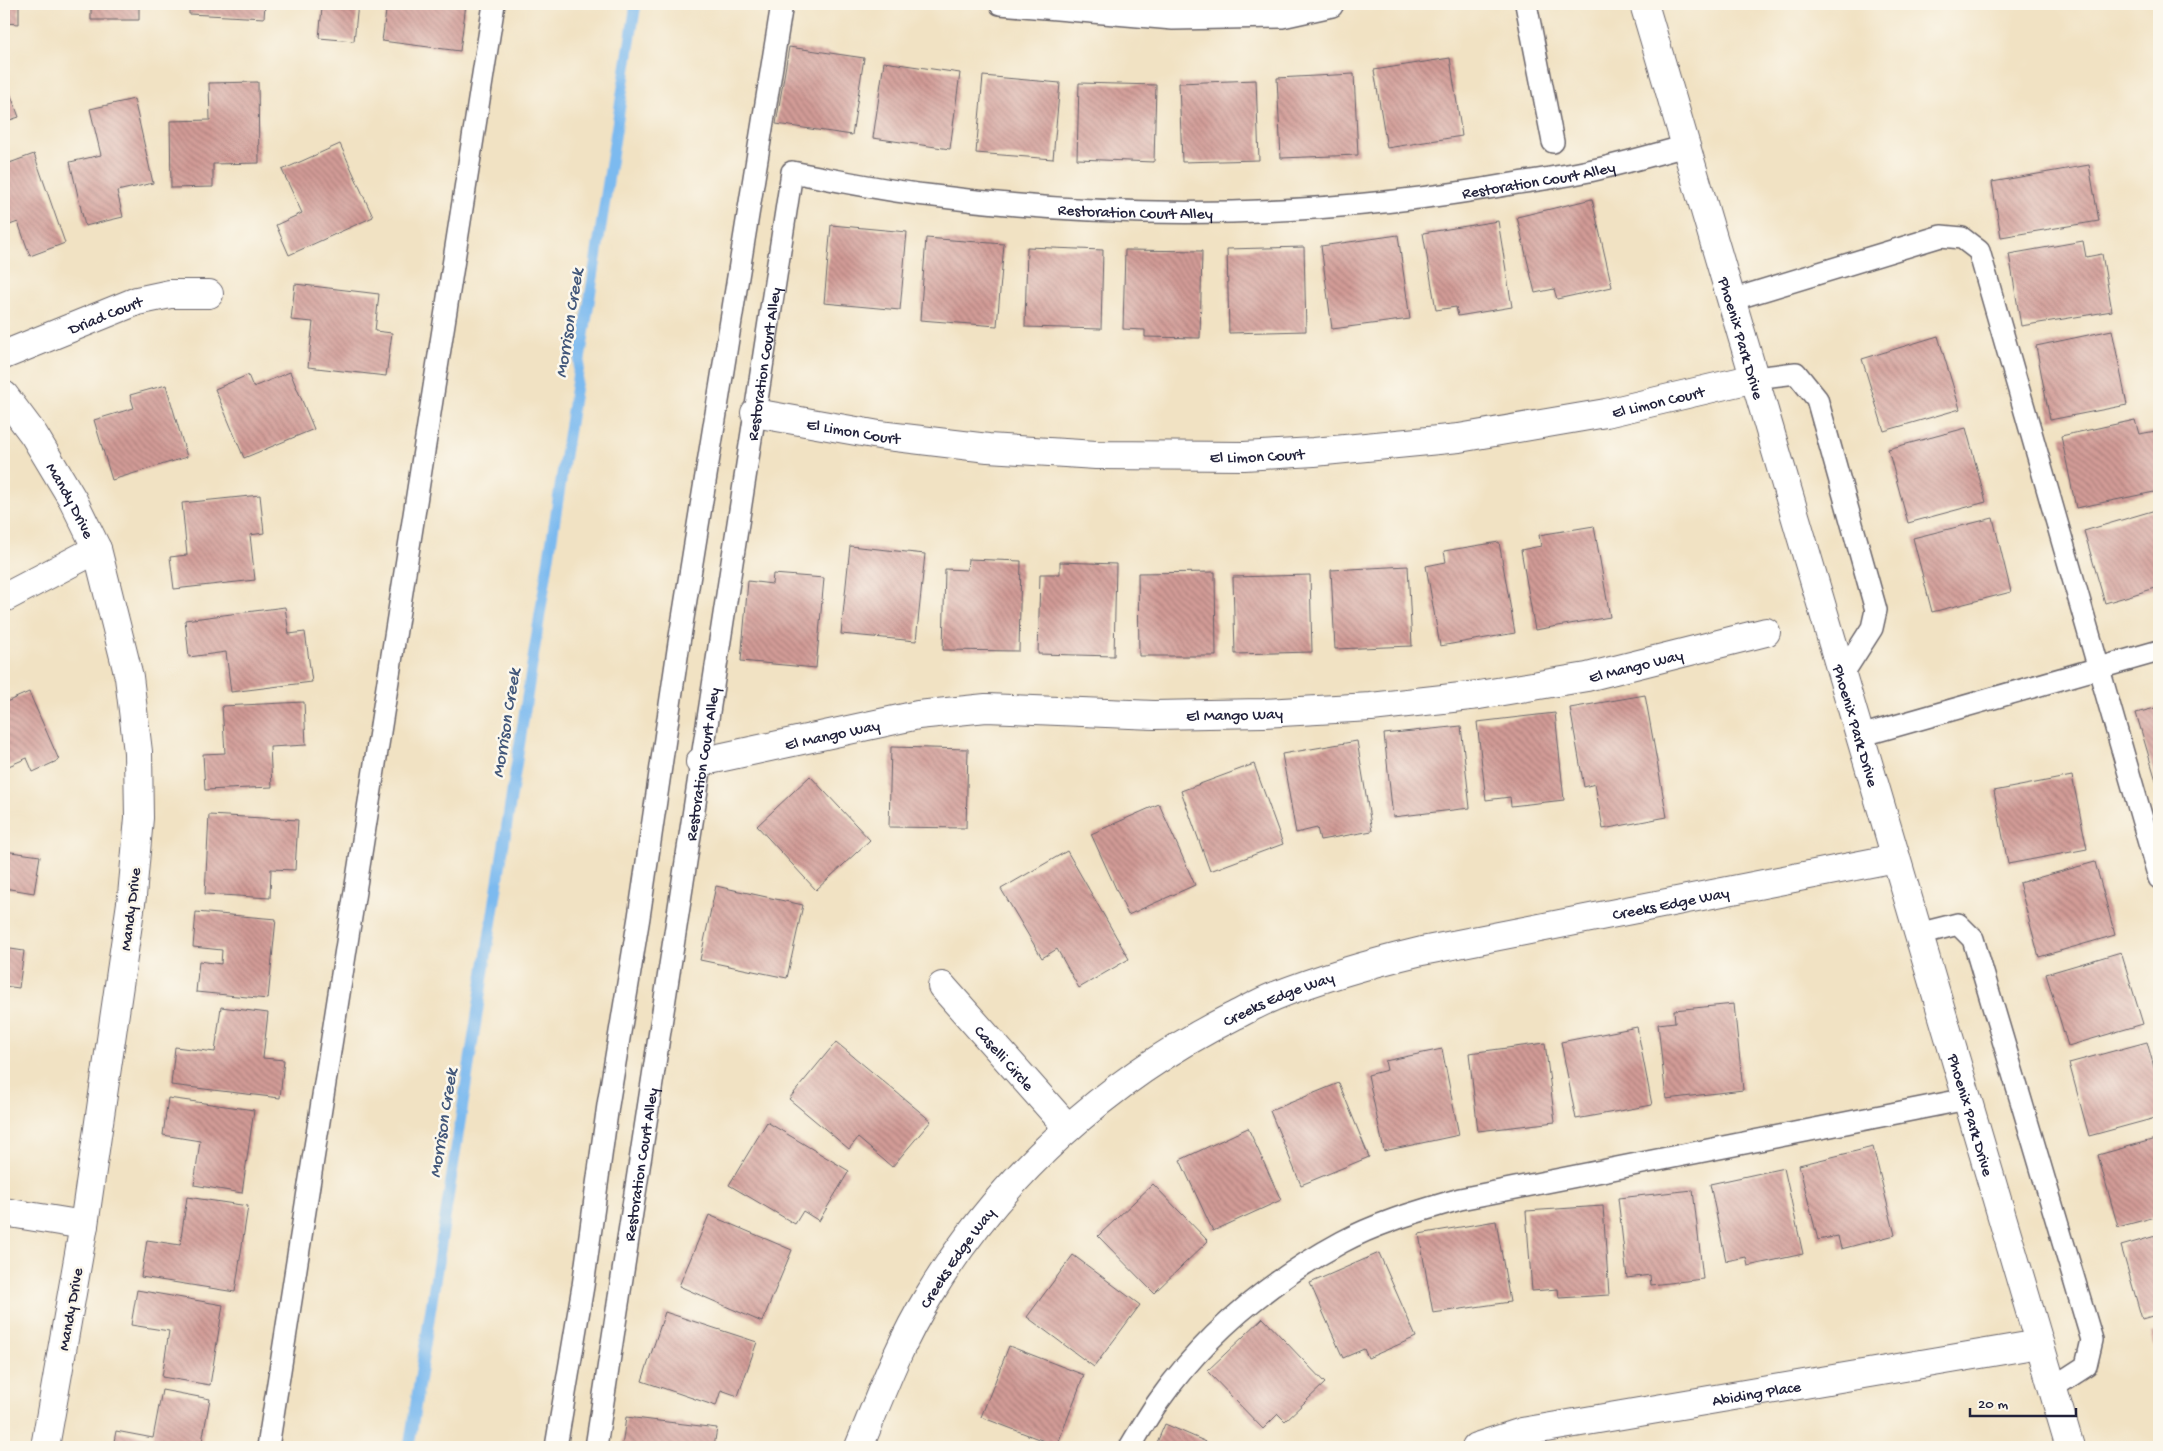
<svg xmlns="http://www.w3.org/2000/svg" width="2163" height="1451" font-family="'Gochi Hand',sans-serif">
  <defs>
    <pattern id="building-back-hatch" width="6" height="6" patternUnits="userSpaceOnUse" patternTransform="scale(1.25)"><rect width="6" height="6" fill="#d29b96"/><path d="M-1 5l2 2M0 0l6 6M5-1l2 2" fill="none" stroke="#aa7e7c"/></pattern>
  </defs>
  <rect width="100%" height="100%" fill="#fbf7ec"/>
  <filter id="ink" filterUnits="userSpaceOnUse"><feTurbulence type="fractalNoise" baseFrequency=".02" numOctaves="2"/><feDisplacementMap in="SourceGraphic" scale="10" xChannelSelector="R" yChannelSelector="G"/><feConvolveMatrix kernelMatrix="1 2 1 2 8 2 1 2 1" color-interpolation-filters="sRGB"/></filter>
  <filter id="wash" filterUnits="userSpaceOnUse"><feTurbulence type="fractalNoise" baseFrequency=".0096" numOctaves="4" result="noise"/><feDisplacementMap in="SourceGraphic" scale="20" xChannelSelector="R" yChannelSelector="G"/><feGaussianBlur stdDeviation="1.12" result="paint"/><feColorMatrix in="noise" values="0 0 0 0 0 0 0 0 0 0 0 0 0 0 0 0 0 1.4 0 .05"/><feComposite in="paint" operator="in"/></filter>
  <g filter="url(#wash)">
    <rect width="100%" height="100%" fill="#f1e2c3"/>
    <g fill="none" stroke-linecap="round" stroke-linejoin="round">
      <!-- stream -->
      <path stroke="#7cbaef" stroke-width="11" d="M409,1447l227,-1443"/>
    </g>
    <g id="blocks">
      <!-- building -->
      <path fill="url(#building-back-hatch)" d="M4,4h15v20l-15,-1z
        M91,4h48v16h-48z
        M189,4h76l-1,14 -75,-4z
        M285,4h73l-4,37 -35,-3 3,-30z
        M387,4h79l-6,47 -78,-10z
        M789,47l75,11 -12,77 -76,-11z
        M1450,58l12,78 -75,12 -13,-78z
        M884,62l76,11 -10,76 -77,-11z
        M1354,74l4,81 -77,3 -4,-80z
        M983,76l77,7 -7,76 -77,-6z
        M4,77l15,40 -15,5z
        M1256,80l3,80 -77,2 -3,-79z
        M258,82l1,81 -46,1v23l-42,1 -1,-67 40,-1 -1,-37z
        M1079,83l77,2 -2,77 -77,-3z
        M134,99l19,84 -36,8 6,26 -38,9 -15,-64 31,-7 -11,-46z
        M340,144l33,73 -84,38 -13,-30 26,-12 -20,-43z
        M34,154l31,89 -35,13 -12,-34 -14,5v-62z
        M2089,165l10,56 -98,16 -9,-55z
        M1592,199l20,88 -55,12 -3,-10 -19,4 -18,-76z
        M1498,221l14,86 -54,9 -2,-9 -20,3 -13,-77z
        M831,225l76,7 -7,78 -76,-7z
        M1398,235l12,84 -78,10 -11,-83z
        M926,238l78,6 -7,82 -77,-6z
        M2083,241l3,16 16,-3 10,57 -91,15 -12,-72z
        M1027,247l76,3 -2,79 -76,-2z
        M1304,247l2,84 -77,2 -2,-84z
        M1125,250l77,1 -2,87 -55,-1v-7l-22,-1z
        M295,284l84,10 -4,37 17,2 -6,43 -78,-9 5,-45 -22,-2z
        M2112,330l15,75 -77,15 -14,-74z
        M1938,336l22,73 -76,22 -22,-72z
        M290,372l24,57 -70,29 -29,-69 33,-14 5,12z
        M166,385l21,72 -75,23 -18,-60 40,-12 -4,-13z
        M2135,420l4,14 17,-3 3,14v46l-83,17 -15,-72z
        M1966,428l20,74 -78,21 -20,-74z
        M260,495l4,38 -14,2 5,45 -81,9 -4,-32 17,-2 -5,-52z
        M2159,509v78l-54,16 -21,-72z
        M1993,518l18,74 -79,20 -19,-74z
        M1594,526l16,91 -75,13 -14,-80 20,-4 -2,-11z
        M1499,542l16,91 -75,13 -14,-80 20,-4 -2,-11z
        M850,546l75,8 -9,87 -75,-7z
        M968,559l53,2 -2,90 -76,-1 2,-81 22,1z
        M1060,562l56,2 -2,92 -76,-2 2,-80h20z
        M1408,566l4,80 -77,3 -4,-79z
        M1215,572l1,84h-77l-1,-83z
        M773,574l51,4 -8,90 -75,-7 7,-80 24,3z
        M1310,575l2,77 -77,2 -2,-77z
        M285,607l4,27 16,-2 7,50 -81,10 -5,-40 -37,5 -4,-37z
        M29,692l30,68 -26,12 -6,-14 -23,10v-65z
        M1645,695l22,122 -64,12 -8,-45 -11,3 -14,-79z
        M304,702l2,43 -36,2 2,40 -67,3 -2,-36 22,-1 -3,-47z
        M2159,707v77h-2l-21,-71z
        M1555,713l9,87 -53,6 -1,-9 -24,3 -9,-78z
        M1461,726l9,82 -77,9 -9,-83z
        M1357,741l15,90 -52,9 -3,-12 -21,5 -14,-79z
        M891,747l77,2 -2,79 -77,-1z
        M1254,764l29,80 -73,27 -29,-80z
        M810,776l60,64 -54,50 -59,-64z
        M2072,776l15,73 -79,15 -14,-73z
        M1159,804l36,81 -67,30 -37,-81z
        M209,815l89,5 -3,50 -24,-1 -1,29 -65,-4z
        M4,851l36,5 -6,37 -30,-5z
        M1067,851l62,108 -50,29 -22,-39 -15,9 -41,-69z
        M2095,862l20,73 -76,22 -20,-74z
        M716,886l87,19 -16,73 -87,-18z
        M196,912l80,7 -8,80 -72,-7 3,-31 22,3 1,-14 -29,-3z
        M4,948l20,3 -5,37 -15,-2z
        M2121,952l22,72 -75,22 -22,-72z
        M1734,1004l9,86 -77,9 -8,-75 17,-2 -1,-12z
        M221,1007l47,6 -5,45 21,2 -4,38 -109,-13 4,-38 40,5z
        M1637,1027l15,78 -76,14 -15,-77z
        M836,1042l95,79 -39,46 -34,-29 -9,11 -60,-50z
        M2147,1042l12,43v32l-70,19 -20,-73z
        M1545,1043l10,79 -77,9 -9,-78z
        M1442,1049l17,86 -75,16 -16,-76 19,-5 -2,-9z
        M1339,1083l30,74 -68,28 -31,-74z
        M168,1098l86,12 -12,83 -48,-8 6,-44 -37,-6z
        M767,1122l82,49 -30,50 -16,-10 -8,13 -66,-39z
        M1248,1128l33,72 -68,31 -33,-71z
        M2159,1138v78l-41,11 -20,-72z
        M1873,1147l22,88 -54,14 -3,-13 -20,4 -19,-75z
        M1784,1168l19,86 -55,12 -2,-9 -20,4 -16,-77z
        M1153,1184l55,57 -54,52 -56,-57z
        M1693,1190l10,89 -52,6 -1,-10 -23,3 -9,-80z
        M187,1197l61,9 -13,86 -94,-15 6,-37 33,5z
        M1603,1206l6,89 -50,3 -1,-9 -26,2 -6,-80z
        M709,1215l83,35 -30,72 -83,-36z
        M1496,1221l14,81 -77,11 -14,-79z
        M2159,1235v79l-17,5 -21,-73z
        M1379,1253l37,84 -48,21 -4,-9 -21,9 -33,-75z
        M1073,1255l67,50 -46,62 -67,-50z
        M137,1290l86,15 -13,80 -48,-8 7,-46 -38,-6z
        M665,1312l92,30 -19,54 -17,-6 -5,16 -74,-25z
        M1263,1318l62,65 -40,38 -7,-7 -15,15 -56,-58z
        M2159,1332v32l-8,-30z
        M1009,1346l75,29 -27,71 -76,-29z
        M162,1390l48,9 -9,48h-88l3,-16 37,7z
        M626,1417l91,11 -3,19h-92z
        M1165,1424l53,23h-63z"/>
    </g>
  </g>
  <g filter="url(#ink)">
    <use href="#blocks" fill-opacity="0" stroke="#6a656b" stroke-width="1"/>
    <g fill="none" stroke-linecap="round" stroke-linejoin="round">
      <!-- lane casing -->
      <g stroke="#6a656b" stroke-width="24">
        <g id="lane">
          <path d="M1000,4l173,15 109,-2 50,-11 1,-2"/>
          <path d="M1526,4l27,138"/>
          <path d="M1731,300l210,-64 21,2 17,13 180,627"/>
          <path d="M1755,378l41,-5 21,26 59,211 -4,18 -30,47"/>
          <path d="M1860,736l299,-85"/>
          <path d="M1918,934l40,-10 15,15 119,401 -6,26 -34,22"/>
          <path d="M268,1447l226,-1443"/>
          <path d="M556,1447l27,-161 25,-181 31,-188 40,-274 103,-639"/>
          <path id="s1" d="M596,1447l196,-1275c44,8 89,18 134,23 196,26 397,23 592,-12 26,-4 54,-8 80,-14 30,-7 59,-15 88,-23"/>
          <path d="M1130,1447c9,-15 18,-31 28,-45 47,-67 112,-121 184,-160 37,-20 78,-31 118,-43l507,-100"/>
        </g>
      </g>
      <!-- street casing -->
      <g stroke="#6a656b" stroke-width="30">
        <g id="street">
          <path id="s2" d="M1644,4l426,1443"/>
          <path id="s3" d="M4,355l133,-54 33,-7h39"/>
          <path id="s4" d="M4,395l30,40 39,65 24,49 32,128 9,75 1,66 -7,78 -48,329 -39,222"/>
          <path id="s5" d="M755,413l124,22 109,13 108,7 148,1 70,-4 145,-14 147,-25 149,-35"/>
          <path d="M4,598l93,-49"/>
          <path id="s6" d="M700,762l218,-47 68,-7 168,7 109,-2 108,-6 108,-12 108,-18 179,-45"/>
          <path id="s7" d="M942,986l126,142"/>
          <path d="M4,1212l80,13"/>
          <path id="s8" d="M859,1447c21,-51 40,-103 69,-150 72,-120 180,-218 304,-280 14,-7 28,-15 43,-21 48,-19 97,-33 147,-45l474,-93"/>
          <path id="s9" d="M1476,1447l46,-15 517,-88"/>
        </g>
      </g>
      <!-- lane -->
      <use href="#lane" stroke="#fff" stroke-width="21"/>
      <!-- street -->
      <use href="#street" stroke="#fff" stroke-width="28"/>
    </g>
  </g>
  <g text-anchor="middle" stroke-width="5" stroke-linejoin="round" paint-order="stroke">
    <!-- street labels -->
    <g font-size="16" fill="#22223b" stroke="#fbf7ec">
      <text dy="6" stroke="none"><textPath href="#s1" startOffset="2041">Restoration Court Alley</textPath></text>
      <text dy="6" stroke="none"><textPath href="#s1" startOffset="1636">Restoration Court Alley</textPath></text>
      <text dy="6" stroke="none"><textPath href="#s3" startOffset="109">Driad Court</textPath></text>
      <text dy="6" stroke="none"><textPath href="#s2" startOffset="348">Phoenix Park Drive</textPath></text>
      <text dy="6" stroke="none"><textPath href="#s1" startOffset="1096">Restoration Court Alley</textPath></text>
      <text dy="6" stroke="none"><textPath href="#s5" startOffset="910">El Limon Court</textPath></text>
      <text dy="6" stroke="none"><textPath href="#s5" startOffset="100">El Limon Court</textPath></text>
      <text dy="6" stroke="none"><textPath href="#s5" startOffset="505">El Limon Court</textPath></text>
      <text dy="6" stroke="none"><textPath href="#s4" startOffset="125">Mandy Drive</textPath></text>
      <text dy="6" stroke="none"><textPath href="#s6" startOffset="945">El Mango Way</textPath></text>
      <text dy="6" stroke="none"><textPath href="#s6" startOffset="540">El Mango Way</textPath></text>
      <text dy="6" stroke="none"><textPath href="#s2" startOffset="752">Phoenix Park Drive</textPath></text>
      <text dy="6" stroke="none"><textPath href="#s6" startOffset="135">El Mango Way</textPath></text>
      <text dy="6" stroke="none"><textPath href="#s1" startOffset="691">Restoration Court Alley</textPath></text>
      <text dy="6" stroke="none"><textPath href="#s8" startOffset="1039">Creeks Edge Way</textPath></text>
      <text transform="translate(129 909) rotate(-83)" y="6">Mandy Drive</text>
      <text dy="6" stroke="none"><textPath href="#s8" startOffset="634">Creeks Edge Way</textPath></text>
      <text dy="6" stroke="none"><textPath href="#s7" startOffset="95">Caselli Circle</textPath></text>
      <text dy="6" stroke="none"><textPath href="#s2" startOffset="1158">Phoenix Park Drive</textPath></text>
      <text dy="6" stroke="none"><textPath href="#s1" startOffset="286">Restoration Court Alley</textPath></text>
      <text dy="6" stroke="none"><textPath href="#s8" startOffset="214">Creeks Edge Way</textPath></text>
      <text transform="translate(69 1309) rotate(-80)" y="6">Mandy Drive</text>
      <text dy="6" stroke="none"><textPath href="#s9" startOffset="286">Abiding Place</textPath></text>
    </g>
    <!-- water labels -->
    <g font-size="18" font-style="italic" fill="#42577a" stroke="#fbf7ec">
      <text transform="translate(568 323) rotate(-81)" y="6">Morrison Creek</text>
      <text transform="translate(505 723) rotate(-81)" y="6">Morrison Creek</text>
      <text transform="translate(442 1123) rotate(-81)" y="6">Morrison Creek</text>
    </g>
  </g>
  <!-- margin -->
  <rect width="2163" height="1451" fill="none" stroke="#fbf7ec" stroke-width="20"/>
  <!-- scale -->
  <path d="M1970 1408v8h106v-8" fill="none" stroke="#22223b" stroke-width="2.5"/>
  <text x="1978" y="1408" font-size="15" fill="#22223b" stroke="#fbf7ec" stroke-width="4" paint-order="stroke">20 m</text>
</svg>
